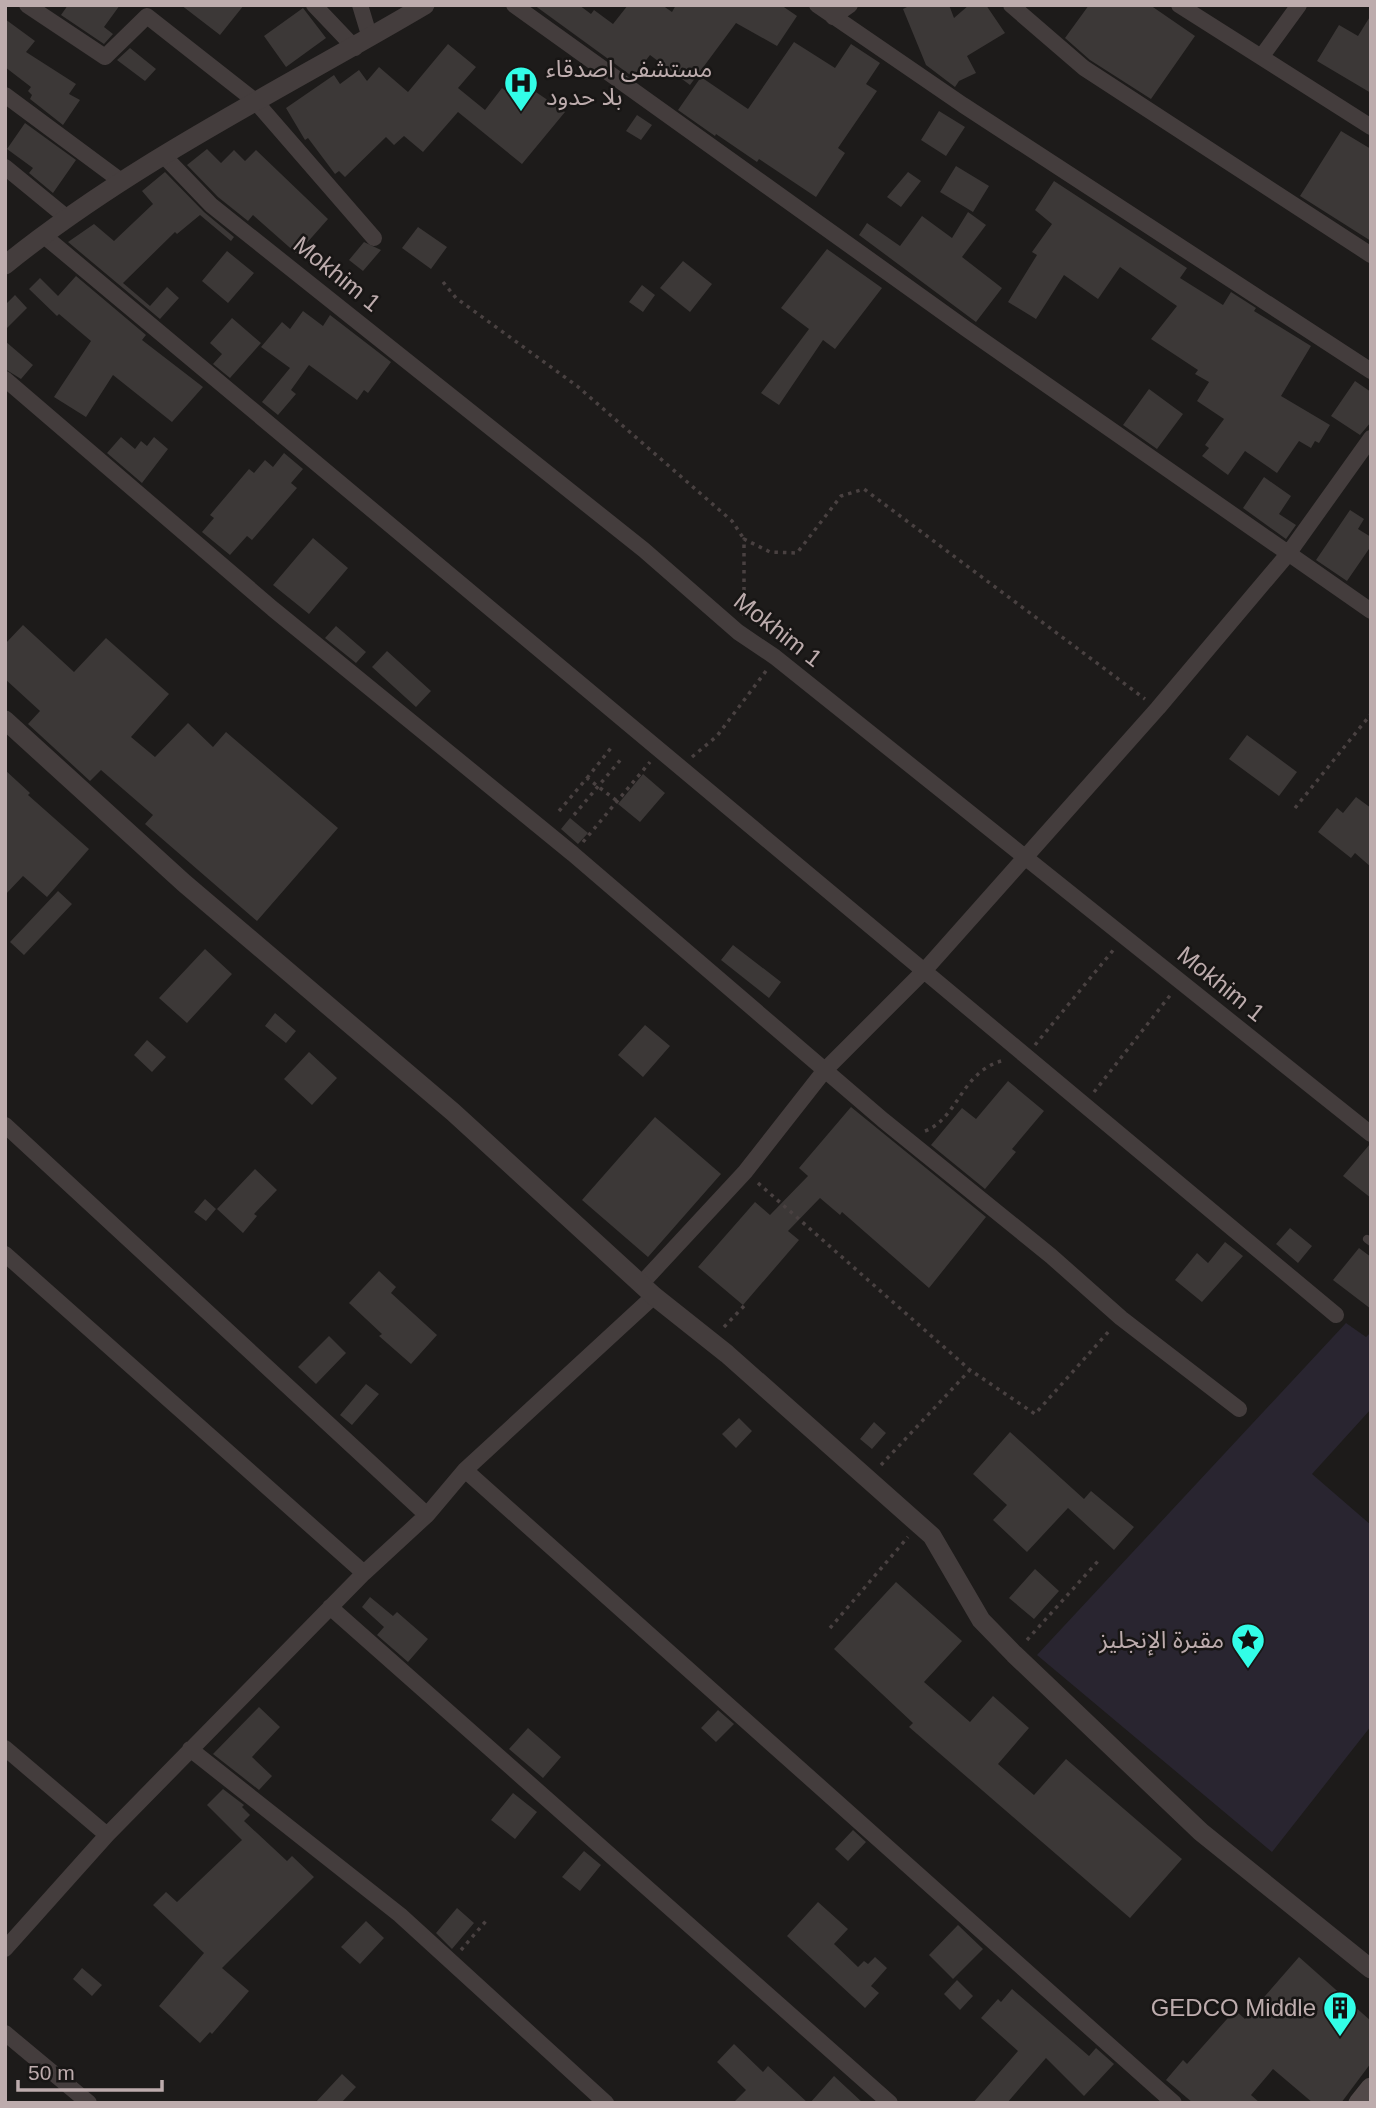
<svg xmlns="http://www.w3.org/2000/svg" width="1376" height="2108" font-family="Helvetica,'Noto Sans Arabic',sans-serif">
  <rect width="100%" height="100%" fill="#1d1b1a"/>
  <!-- green -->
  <path fill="#292530" d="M1346,1323l20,14 5,-5v77l-59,65 59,51v201l-99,126 -235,-197z"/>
  <!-- building -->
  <path fill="#3c3837" d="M68,5h52l-16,22 9,7 -9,10 -43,-29z
    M181,5h63l-24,30z
    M534,5h45l12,9 3,-4 19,14 15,-19h34l10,7 4,-7h105l16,11 -20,30 -41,-23 -46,62 -40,-30 -17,22z
    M911,5h38l5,13 15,-13h17l19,28 -38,23 9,17 -17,8 -4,6 -29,-22 -23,-56z
    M1089,5h61l45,31 -44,63 -61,-39 -25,-22z
    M303,8l23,30 -40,29 -22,-31z
    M1371,15v78l-54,-32 22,-36 19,11z
    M5,19l30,22 -9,11 50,32 -7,10 11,6 -17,25 -33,-26 2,-4 -4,-4 3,-4 -26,-20z
    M794,42l41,26 16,-24 29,19 -14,21 11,7 -39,57 7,5 -29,44 -57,-38 -2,3 -41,-28 -1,2 -37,-26 23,-33 47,32z
    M448,44l28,23 -18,21 27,22 17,-22 5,4 10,-13 48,33 -43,52 -64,-52 -35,40 -19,-16 -10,9 -8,-8 -41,40 -6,-6 -4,3 -27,-36 -3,2 -19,-32 48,-33 6,9 19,-14 8,11 12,-14 29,25z
    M130,48l26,21 -11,12 -28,-21z
    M939,111l26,16 -19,29 -25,-16z
    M637,115l15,10 -11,15 -15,-9z
    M25,123l51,37 -23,33 -24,-20 4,-5 -26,-19z
    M1341,131l30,18v92l-71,-45z
    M207,149l14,14 13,-13 11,11 11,-11 72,69 -31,35 -44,-39 -5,6 -30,-24 -31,-32z
    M956,166l33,20 -16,26 -33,-20z
    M165,172l39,40 30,25 -3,4 -31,-26 -23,19 -2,-2 -52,51 27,23 17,-19 12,11 -19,21 -92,-77 26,-18 20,17 39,-37 -11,-13z
    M908,172l13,9 -20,26 -14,-10z
    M1054,181l133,87 -7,10 43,27 8,-13 25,16 -2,3 57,35 -30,50 49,29 -11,18 -4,-2 -4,7 -12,-7 -22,32 -32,-22 -17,24 -26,-19 7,-8 -4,-3 19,-26 -27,-18 12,-19 -14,-8 3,-4 -47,-31 26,-33 -57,-39 -22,32 -34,-24 -28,44 -28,-17 29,-47 -5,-3 20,-28 -17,-14z
    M968,212l18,13 -24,32 40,31 -26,34 -117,-87 8,-12 33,23 22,-30 30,22z
    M418,227l29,20 -16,22 -29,-21z
    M364,242l17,8 -18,21 -14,-11z
    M827,249l55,39 -47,61 -12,-9 -44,65 -18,-12 48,-64 -28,-21z
    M227,251l27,22 -26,30 -26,-22z
    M683,261l29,23 -22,28 -30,-24z
    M76,276l70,59 -4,5 61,47 -31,35 -59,-47 -27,42 -32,-20 37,-56 -32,-27 -2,2 -28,-27 11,-11 18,18z
    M642,285l13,10 -12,17 -14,-10z
    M15,295l12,13 -22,22v-25z
    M303,311l20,15 7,-11 61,47 -23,31 -4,-3 -7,10 -48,-35 -18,25 5,4 -18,21 -16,-13 28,-34 -29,-21 21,-25 8,7z
    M232,318l29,25 -31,35 -17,-14 9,-10 -12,-11z
    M5,341l28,24 -12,14 -16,-10z
    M1355,381l16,11v30l-11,13 -29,-19z
    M1149,389l34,25 -26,35 -34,-24z
    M121,437l14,12 6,-8 6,5 7,-9 14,12 -26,34 -35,-30z
    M284,453l19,16 -12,14 6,5 -45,52 -5,-4 -17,19 -28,-23 12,-14 -4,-3 39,-46 5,4 11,-13 8,7z
    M1264,477l27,19 -12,18 17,11 -10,14 -43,-31z
    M1350,510l14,9 -6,10 13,8v9l-24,35 -31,-21z
    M313,538l35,30 -39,46 -36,-29z
    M23,625l51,47 32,-34 63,56 -38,43 24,20 33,-34 25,24 13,-15 112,96 -81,93 -112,-97 8,-9 -52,-45 -11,11 -62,-57 12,-13 -35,-32v-35z
    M336,626l30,26 -10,11 -31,-25z
    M387,651l44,40 -15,16 -44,-40z
    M1247,735l50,37 -18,24 -50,-37z
    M5,770l25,23 -2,2 61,54 -42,48 -24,-21 -18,19z
    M643,774l22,19 -25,29 -22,-18z
    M1356,797l15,11v59l-16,-14 -4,5 -33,-26 19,-24 6,5z
    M570,818l18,15 -10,11 -17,-15z
    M58,891l14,13 -48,51 -14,-13z
    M733,945l48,37 -12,16 -48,-38z
    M205,949l27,25 -45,49 -28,-25z
    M275,1013l21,18 -10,12 -21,-17z
    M645,1025l25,21 -27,31 -25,-22z
    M147,1040l19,17 -14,15 -18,-17z
    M309,1052l28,26 -25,27 -28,-26z
    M1008,1081l36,30 -32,38 4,3 -31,37 -54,-44 31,-37 14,11z
    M851,1107l135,110 -57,71 -87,-76 -2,3 -20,-17 -32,33 11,9 -56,65 -45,-38 57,-65 15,13 38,-39 -9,-8z
    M655,1117l66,57 -73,83 -66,-57z
    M1370,1144h1v54l-28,-22z
    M255,1169l22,21 -23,24 3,2 -14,17 -26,-24z
    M205,1199l11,10 -10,12 -12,-9z
    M1290,1228l22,18 -14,17 -22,-19z
    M1225,1242l18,14 -41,46 -27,-22 22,-27 11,10z
    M1359,1248l12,9v52l-38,-29z
    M379,1271l17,16 -5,6 46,42 -26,29 -32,-28 3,-2 -33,-31z
    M329,1336l17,17 -30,31 -18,-17z
    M366,1384l13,10 -27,31 -12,-10z
    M739,1418l13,13 -16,17 -14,-14z
    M874,1422l12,11 -14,16 -12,-10z
    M1010,1432l74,67 7,-8 43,36 -20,23 -46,-42 -41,44 -34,-32 14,-15 -34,-31z
    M1035,1569l24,22 -25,28 -25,-21z
    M896,1582l66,59 -38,41 46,40 23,-26 36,32 -31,36 36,31 32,-36 116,100 -52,59 -221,-191 4,-4 -79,-74z
    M370,1597l23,19 4,-4 31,27 -20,23 -31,-27 7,-8 -22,-20z
    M259,1707l21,20 -28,30 20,19 -13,14 -46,-36z
    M718,1710l16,14 -18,18 -15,-14z
    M528,1728l33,29 -18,21 -34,-29z
    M223,1789l21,16 -2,2 8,8 -6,6 43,40 5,-5 22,21 -92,91 27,23 -37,43 -2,-2 -10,11 -41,-37 45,-53 -51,-48 13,-13 11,10 65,-62 -35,-35z
    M513,1793l24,19 -22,27 -24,-19z
    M853,1830l13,12 -18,19 -13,-12z
    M584,1851l17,14 -21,26 -18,-14z
    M818,1902l30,27 -14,15 24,23 6,-6 4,3 7,-7 12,11 -16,18 8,7 -14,15 -78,-72z
    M457,1908l17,15 -22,26 -16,-16z
    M366,1921l18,17 -24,26 -19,-17z
    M958,1925l25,24 -30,30 -24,-24z
    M1299,1957l72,64v42l-30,40h-28l-40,-34 -22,26 9,8h-67l-27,-23 17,-20 4,4 48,-54 10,9z
    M82,1968l20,17 -10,11 -19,-17z
    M957,1980l16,16 -13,14 -16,-16z
    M1012,1989l77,67 7,-8 18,16 -30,32 -38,-38 -39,45h-34l45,-52 -37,-33 17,-19 3,3z
    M734,2044l29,28 5,-6 40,37h-75l13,-13 -29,-28z
    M342,2074l14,13 -15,16h-26z
    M834,2076l29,27h-53z"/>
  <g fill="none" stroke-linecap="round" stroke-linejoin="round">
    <!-- path -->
    <path stroke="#494141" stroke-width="3.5" stroke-dasharray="3.5 5" stroke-linecap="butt" d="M443,282l13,16 121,88 155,135 12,18
      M744,616v-77l26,13 27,1 44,-57 23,-7 281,210
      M692,757l25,-21 49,-65
      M587,778l24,-30
      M1295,808l76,-94
      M559,811l28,-33 30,23
      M574,815l48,-57
      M583,842l67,-80
      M1035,1045l80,-97
      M1094,1092l78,-99
      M925,1131c34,-13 36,-61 80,-71
      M758,1183l212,187 65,44 75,-84
      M724,1327l20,-21
      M881,1465l88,-94
      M830,1628l78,-91
      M1027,1640l72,-80
      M461,1950l25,-29"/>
    <!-- service -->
    <path stroke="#443d3d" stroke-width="8" d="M1367,1239l4,3"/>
    <!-- minor -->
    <path stroke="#443d3d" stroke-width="16" d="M27,5l78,52 42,-41 108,85 119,137
      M314,5l41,43
      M360,5l10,33
      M514,5l451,323 406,283
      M817,5l146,100 408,266
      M1011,5l73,63 287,187
      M1179,5l192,122
      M833,17l17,-12
      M1262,56l37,-51
      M5,95l116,86
      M163,155l48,50 433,345 94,82 37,25 596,477
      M5,167l61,50
      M43,235l1293,1080
      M5,379l268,230 300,245 310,266 168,136 70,62 118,91
      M5,1125l422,390
      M5,1254l359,319
      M641,1284l104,-112 80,-102 99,-99 234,-263 130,-154 83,-116
      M465,1470l709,633
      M330,1607l560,496
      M5,1748l102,87
      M190,1749l210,166 206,188
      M5,1949l102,-114 257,-262 63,-58 38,-45 189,-174
      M5,2033l84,70"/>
    <!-- tertiary -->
    <path stroke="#443d3d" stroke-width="19" d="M5,265c129,-104 278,-176 420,-260
      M5,720l179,163 269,229 201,184 73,58 205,182 49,84 33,34 187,178 170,137"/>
    <!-- secondary -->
    <path stroke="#524949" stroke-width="21" d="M1359,2103l12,-15"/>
  </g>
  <!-- icons -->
  <defs>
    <g id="hospital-pin" transform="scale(1.75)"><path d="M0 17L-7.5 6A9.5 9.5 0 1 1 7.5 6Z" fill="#32fde7" stroke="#181615"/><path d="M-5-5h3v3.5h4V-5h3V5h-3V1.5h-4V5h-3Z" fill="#111"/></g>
    <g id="sight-pin" transform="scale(1.75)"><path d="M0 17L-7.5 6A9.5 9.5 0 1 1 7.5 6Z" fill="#32fde7" stroke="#181615"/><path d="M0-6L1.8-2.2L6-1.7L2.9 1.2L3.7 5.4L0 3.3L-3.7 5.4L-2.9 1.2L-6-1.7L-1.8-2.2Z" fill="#111"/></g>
    <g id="building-pin" transform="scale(1.75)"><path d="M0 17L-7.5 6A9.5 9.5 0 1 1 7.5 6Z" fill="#32fde7" stroke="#181615"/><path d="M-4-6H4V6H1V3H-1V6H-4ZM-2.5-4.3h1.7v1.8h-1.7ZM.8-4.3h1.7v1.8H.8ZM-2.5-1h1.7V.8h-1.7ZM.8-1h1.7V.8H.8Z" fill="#111"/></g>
  </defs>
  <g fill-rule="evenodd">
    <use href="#hospital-pin" x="521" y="83"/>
    <use href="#sight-pin" x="1248" y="1640"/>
    <use href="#building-pin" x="1340" y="2008"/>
  </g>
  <g text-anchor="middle" stroke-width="5" stroke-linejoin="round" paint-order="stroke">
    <!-- poi labels -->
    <g font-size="24" fill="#bdacad" stroke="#181615" text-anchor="end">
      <text x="546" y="77" text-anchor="start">مستشفى اصدقاء<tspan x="546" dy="28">بلا حدود</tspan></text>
      <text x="1224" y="1648">مقبرة الإنجليز</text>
      <text x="1316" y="2016">GEDCO Middle</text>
    </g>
    <!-- street labels -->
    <g font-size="24" fill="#bdacad" stroke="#181615">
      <text transform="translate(337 274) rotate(39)" y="8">Mokhim 1</text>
      <text transform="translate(778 630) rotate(38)" y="8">Mokhim 1</text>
      <text transform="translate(1221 984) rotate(39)" y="8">Mokhim 1</text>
    </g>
  </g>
  <!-- border -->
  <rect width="1376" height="2108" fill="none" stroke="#bdacad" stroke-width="14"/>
  <!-- scale -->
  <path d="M18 2080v10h144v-10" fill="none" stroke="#bdacad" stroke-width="3.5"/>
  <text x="28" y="2080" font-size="21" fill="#bdacad" stroke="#181615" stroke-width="5" paint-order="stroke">50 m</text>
</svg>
